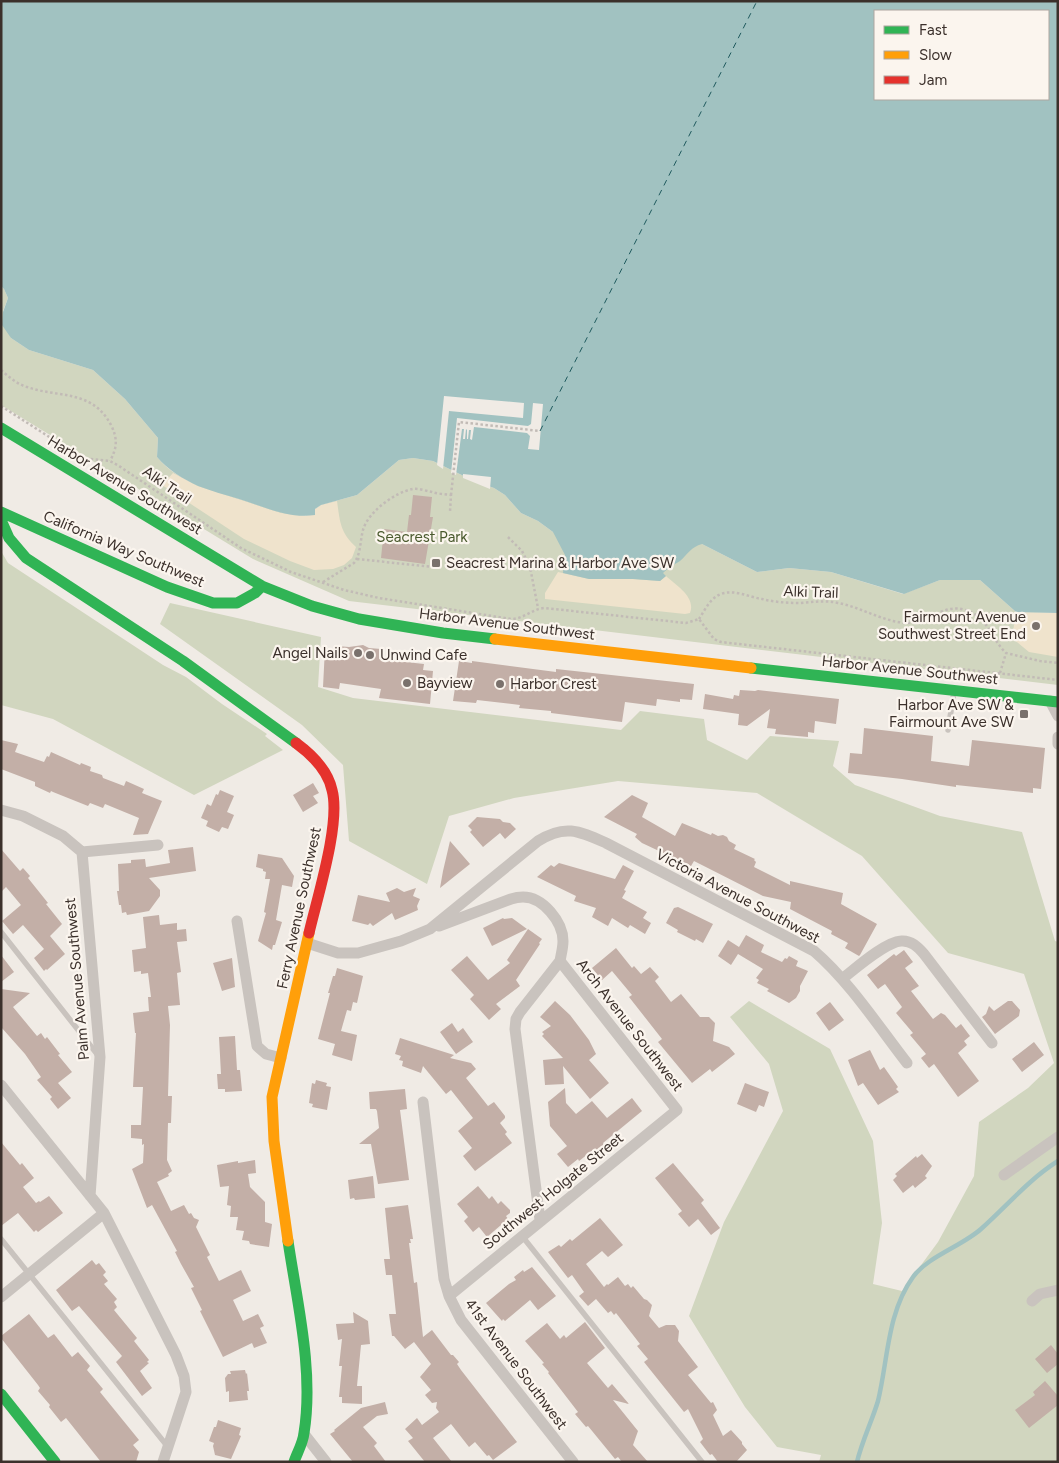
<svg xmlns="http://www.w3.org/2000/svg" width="1059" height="1463" font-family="Figtree,sans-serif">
  <rect width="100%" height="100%" fill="#f0ebe5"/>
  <!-- green -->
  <path fill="#d1d6bf" d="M1,286l3,3 4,9 -5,13 8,27 18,12 64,20 32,29 33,39 -1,19c22,27 58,34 89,44 20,7 39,14 60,15l15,-11 36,-10 42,-35 14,-2 20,3 41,20 20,7 11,7 16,18 17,8 15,11 149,12 55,28 32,-4 42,4 72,22 37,-14h40l36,32 42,1v72l-709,-84 -96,-42 -252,-154z
    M1,551l7,12 155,102 23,12 36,27 45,30 -2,2 18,14 -89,45 -141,-76 -52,-14z
    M170,603l151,34 -3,50 35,11 268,32 19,-19 64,8 3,21 40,20 23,-24 69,5 -6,25 22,19 85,31 82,16 33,109 3,1v520h-239l2,-7 -44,-8 -32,-40 -56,-91 35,-94 59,-111 -14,-47 -39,-47 19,-16 81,48 43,92 9,82 -9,61 29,7 36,-49 36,-66 5,-54 49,-34 26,-25 -30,-89 -76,-21 -86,-97 -105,-63 -139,-12 -104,17 -65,18 -22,68 -78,-43 -6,-76 -41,-40 -142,-101z"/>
  <!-- sand -->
  <path fill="#efe3cc" d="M173,473l25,13 83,27 25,3 15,-11 16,-4c3,21 3,31 19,46l-4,11 -8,7 -11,4 -19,1 -24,-9 -46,-22 -82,-54z
    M558,572l31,7h44l27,2 6,-5c11,10 30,21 24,37l-5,1 -140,-15v-6z
    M1016,612l42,1v44l-29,-5 -17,-14z"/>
  <!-- water -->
  <path fill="#a1c2c1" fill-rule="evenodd" d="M1,1h1057v612l-42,-1 -36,-32h-40l-36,14 -73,-22 -42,-4 -32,4 -55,-28c-11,3 -14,10 -22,17 -6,4 -12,7 -17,12l3,3 -6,5 -27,-2h-44l-26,-6 2,-18 -12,-23 -15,-11 -17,-8 -16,-18 -11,-7 -20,-7 -41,-20 -20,-3 -14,2 -42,35 -36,10 -6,4v6c-26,4 -51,-8 -76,-16 -13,-4 -28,-8 -41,-13 -15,-7 -30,-16 -41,-29l1,-19 -33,-39 -32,-29 -64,-20 -18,-12 -9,-13 1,-13 5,-14 -4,-9 -3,-3zM875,11h173v88h-173z"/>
  <!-- pier -->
  <path fill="#f0ebe5" d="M444,396l80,7 -1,15 -74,-7 -6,58 -6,-4z
    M533,403l10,1 -4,46 -11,-1 2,-13 -3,-3 -53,-6 -2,13 -2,-1 1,-9h-2l-1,9h-1v-9l-1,-1 -1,10h-2l1,-10h-2l-6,46 -5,-2 6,-55 71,8 3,-2z
    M463,474l28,3 -1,12 -27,-11z"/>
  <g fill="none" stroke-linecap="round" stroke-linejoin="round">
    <!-- stream -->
    <path stroke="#a1c2c1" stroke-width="4.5" d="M857,1462c5,-21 15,-41 21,-61 10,-41 9,-88 35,-124 14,-20 49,-31 68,-48 26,-23 47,-49 77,-68"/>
    <!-- ferry -->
    <path stroke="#1f5a5e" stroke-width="1" stroke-dasharray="6 5" stroke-linecap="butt" d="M540,431l217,-430"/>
  </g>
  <!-- building -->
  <path fill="#c3afa7" d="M413,495l19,2 -2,20h3l-8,47 -44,-6 3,-29 23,3 2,-17h2z
    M363,645l6,3 12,1 -2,10 45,5 -1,6 10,1 -3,33 -51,-6 2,-9 -41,-6 -1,6 -16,-2 2,-39 11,1 1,-3 12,1z
    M459,661l13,2v-2l84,11v-3l138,15 -2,16 -12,-1v3l-23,-3 -1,7 -31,-4 -3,20 -71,-9v-2l-32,-3 1,-3 -43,-5 -1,3 -23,-2z
    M740,690l15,1 3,-1 81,9 -3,25 -21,-3 -1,12 -6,-1v5l-33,-3 1,-5 -9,-1 3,-19 -23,17 -9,-1 1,-11 -36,-5 2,-15 28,5 1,-4 5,1z
    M864,728l69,8 -2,25 38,5 3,-26 73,8 -4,41 -8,-1v5l-77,-8v2l-54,-8 -54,-6 2,-20 12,1z
    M1,740l17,4 -3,8 29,10 3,-6 2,1 2,-5 29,13 1,-2 10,4 -1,4 12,4 1,3 21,8 2,-5 18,8 -2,4 20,8 -14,33 -15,1 6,-17 -34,-14 -2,4 -13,-5 -2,3 -35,-14 -2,-1 -1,2 -15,-7v-4l-34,-13z
    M313,783l6,10 -6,3 5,7 -15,9 -10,-17z
    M220,790l14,6 -7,16 7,3 -6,14 -6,-2 -3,5 -13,-6 2,-5 -7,-3 6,-14 4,2 5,-12 2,1z
    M632,795l16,8 -6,14 33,19 7,-13 29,12 1,-2 6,3 5,-1 4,2 2,4 7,4 -2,4 21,10 -1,1 2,2 -2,5 36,18v-4l53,12 -2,11 36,20 -17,31 -1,1 -14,-8 3,-5 -17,-9 1,-3 -42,-22 1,-7 -28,-6 -69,-35 -3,5 -49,-23 -7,-6 2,-3 -33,-17z
    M477,817l23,2 3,3 7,1 6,6 -11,10 -5,-6 -17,14 -13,-15 2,-2 -4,-4z
    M450,841l20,23 -30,24 3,-17z
    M193,847l3,24 -47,7 11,12v6l-11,15 -22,4 -1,-3 -4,1 -1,-8h-2l-2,-14h2l-1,-27 13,-1v-3l14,-1 1,8 24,-4 -2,-13z
    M1,849l19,22 3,-3 7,8 -2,2 20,25 -2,1 16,20 -12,12 15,18 -18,16 -1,-1 -2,2 -10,-13 10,-9 -21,-24 -10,9 -11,-13 19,-16 -15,-18 -5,5z
    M258,854l24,4 12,18 -2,11 -10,-2 -6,35 6,2 -7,23h-2l-1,5 -14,-9 8,-28 -2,-1 6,-33h-5l1,-7 -3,-1v-2l-7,-2z
    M559,863l56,16 8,-14 11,6 -10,19 2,1 -4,7 25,14 -4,6 8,5 -6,11 -15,-9 -2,3 -16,-10 -4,8 -16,-9 4,-9 -22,-7 2,-5 -39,-19 14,-12 3,2z
    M397,888l7,4 12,-4 -3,8 7,3 -3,7 1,4 -23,10 -3,-7 -19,13 -3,-3 -2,2 -16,-4 6,-26 32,7 -4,-9z
    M678,907l35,17 -10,19 -7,-4 -1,2 -18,-9 1,-2 -12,-7 8,-15z
    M159,915l1,10 17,-2v7l9,-1 1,12 -10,1 4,30 -4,1 3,32 -12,1 2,19 -2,71h4l-1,27h-3l-1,37 5,11 -4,3 1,2 -12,6 14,29 13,-6 5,9 2,-1 3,5 5,2 -3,7 14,28 -3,2 12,24 22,-11 10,21 -18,9 10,21 15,-7 6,12 -4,2 7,15 -13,5 -2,-5 -29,14 -23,-46 2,-1 -11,-22 3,-1 -13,-23 -6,-12 2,-1 -25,-46 -5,3 -15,-39 11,-6 1,-19 -2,1v-6l-11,-1v-13h10l2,-38h-10l3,-54h-1l-2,-20 16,-2 -1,-14h3l-3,-24 -7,1v-3l-7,1 -2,-22 14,-2 -3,-31z
    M503,918l1,1 8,-1 15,11 -35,17 -9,-18z
    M528,929l14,10 -3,4 1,1 -24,36 4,6 -24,18 5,5 -12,11 -19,-21 4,-4 -23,-25 16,-14 21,24 22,-17 -3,-3z
    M746,935l18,10 -3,7 21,10 3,-4 2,1 2,-3 9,5 -2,5 12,5 -8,15v5l-4,7 -7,5 -22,-12 2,-2 -12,-6 2,-3 -3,-2 7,-9 -25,-15 -7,11 -13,-9 10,-16 11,7z
    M616,948l16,20 2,-2 7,8 9,-7 9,10 -4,4 16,21 10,-8 19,23h9l6,6 -2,18 16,6 6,7 -23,18 -2,-3 -18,14 -34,-41 4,-3 -33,-42 3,-2 -20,-24 -10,9 -10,-12z
    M904,950l9,12 -8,6 14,18 -8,5 22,28 8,-6 4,2 11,13 5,-4 9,12 -6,5 3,4 -9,8 21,28 -21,16 -24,-33 -5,4 -8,-10 5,-4 -16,-19 3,-2 -17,-20 6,-6 -17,-23 -7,5 -11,-14 27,-21 2,2z
    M1,955l13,17 -13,10z
    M232,958l3,29 -13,4 -9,-28z
    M337,968l26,8 -6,27 -4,-1 -2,9 -4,-1 -6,21 16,4 -5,26 -20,-6 3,-11 -17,-5 12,-46h-2l5,-17h2z
    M1,989l29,4 -17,14 24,29 4,-3 4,6 2,-2 13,17 -2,1 14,17 -14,11 13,15 -13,11 -8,-10 2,-2 -15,-17 4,-3 -16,-23 -24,-27z
    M555,1001l15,14 19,25 7,14 -7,6 20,23 -19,16 -27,-33 1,18 -19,1 -2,-25 20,-2 -21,-22 2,-2 -2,-2 9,-6 -11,-9z
    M1008,1001h4l8,9 -1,6 -24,18 -13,-17 4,-3 3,-8 5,5z
    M830,1002l14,18 -15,11 -13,-18z
    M452,1023l6,9 5,-4 10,14 -17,12 -16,-22z
    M235,1036l2,34h3l2,21 -17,1v-3h-7l-1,-15h4l-2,-37z
    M400,1038l54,17 -4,3 21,5 5,6 -10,9 22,28 6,-4 11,14v2l-5,5 7,9 -2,2 7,9 -37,28 -12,-15 9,-8 -14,-17 15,-13 -22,-28 -5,4 -23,-28 -2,7 -19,-7 1,-5 -4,-1 2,-4 -6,-2z
    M1034,1042l10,13 -22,17 -10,-13z
    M870,1050l10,20 4,-3 14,20 -2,2 3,3 -21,13 -15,-22 -5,3 -10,-26z
    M316,1080l11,3 -1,3 5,1 -4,23 -15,-3 1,-3 -4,-1 3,-20 3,1z
    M745,1083l24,9 -5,15 -5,-2 -3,7 -19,-8z
    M565,1088l1,15 10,11 16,-13 15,17 25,-20 10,13 -39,32 1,2 -8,8 -3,-3 -14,11 -1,-2 -10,8 -11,-13 10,-8 -17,-20 -2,-24z
    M405,1089l2,20 -7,1 9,70 -31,4 -7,-40h-12l20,-16 -2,-17 -1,-2h-6l-1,-17z
    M1,1142l19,23 2,-2 12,15 -11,9 13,16 3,-2 1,1 9,-6 14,17 -25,19 -2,-2 -2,2 -16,-19 -17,13z
    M922,1154l10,12 -7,10 2,2 -12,10 -2,-3 -10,8 -10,-13 4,-4 -2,-2 21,-18 1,2z
    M255,1160l1,13 -8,1 2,13 15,15v20l7,2 -3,23 -19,-3 -1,-3 -7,-1 2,-9 -8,-1 2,-13h-8l1,-11 -4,-1 2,-19 -9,1 -3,-22 21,-4v2z
    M673,1163l31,37 -3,3 19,25 -9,7 -13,-16 -9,8 -11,-13 4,-3 -27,-33z
    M373,1176l2,22 -20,2 -1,-2 -4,1 -2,-19z
    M478,1186l11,13 3,-3 6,8 3,-3 9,9v3l-4,3 2,3 -21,18 -8,-10 -6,5 -9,-11 4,-4 -11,-13z
    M408,1205l5,34h-3l1,4h-2l5,40 3,-1 6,55 9,-7 19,25h2l6,7 -2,2 4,6 56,72 -24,18 -4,-5 -2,1 -12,-14 -6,5 -18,-23 -18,14 19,24h-27l-17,-21 5,-3 -8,-9 12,-11 5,7 17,-13 -3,-4 1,-6 -5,1 -7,-8 6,-5 -11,-13 11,-13 -17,-22 -9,7 -11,-13h-2l-3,-22h7l-4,-39h-6l-2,-16h6l-5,-51z
    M600,1218l23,27 -15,12 -6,-6 -16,13 18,23 3,-3 1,1 10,-8 7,9 3,-2 3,4 2,-2 11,13 3,1 5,5 -3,11 10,12 7,-3h9l4,6 -1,10 20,26 -10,8 23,28 2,-1 4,8 -4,5 10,21 8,-6 11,12v2l5,6 -11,12h-18l-6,-8 -2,1 -10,-13 3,-3 -15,-30 -4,3 -40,-50 4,-3 -11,-13 3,-2 -24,-31 -2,2 -3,-4 -3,2 -12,-14 -8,7 -9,-10 5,-4 -12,-17 -4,3 -20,-26 11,-7 2,2 9,-8 2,2z
    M92,1260l4,5 3,-2 7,9 -3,3 5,6 -4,3 13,15 -3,3 3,5 -3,3 23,28 -3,3 15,19 -2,2 2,1 -9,8 12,17 -10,8 -26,-34 6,-6 -43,-50 -7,5 -16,-21z
    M532,1267l24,29 -18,14 -8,-10 -25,21 -2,-2 -1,2 -16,-18 23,-19 7,-4 -2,-3 9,-7 1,2z
    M353,1312l15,9 2,23 -9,1 -4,41h5v18l-20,-1v-6h-3l3,-31h-3l3,-27 -4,1 -2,-16 18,-1z
    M29,1314l19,24 6,-4 18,23 6,-5 12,14 -3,4 16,19 -3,3 39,48 -6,5 6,7 -3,10h-35l-35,-44 -5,4 -12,-15 1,-2 -12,-14 2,-3 -2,-3 -37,-47v-2z
    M585,1322l20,26 -18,15 21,25 4,-4 17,20 -16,-4 25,31 -5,14 15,17h-26l-4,-5 -3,2 -27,-33 -2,1 -11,-13 3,-2 -30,-39 1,-1 -7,-8 2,-1 -19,-22 22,-18 13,16 4,-4 2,3z
    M1051,1345l7,9v10l-11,9 -12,-14z
    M245,1370l1,4 1,-1 2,18h-2l1,9 -19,2v-11l-3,1 -1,-14 3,-4h3l-1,-3z
    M1045,1381l13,15v9l-29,23 -14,-18 20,-15 -2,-3z
    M385,1402l3,12 -11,2 -14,11 14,16 -3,3 12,16h-33l-23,-28 5,-3 -1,-1 27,-22z
    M218,1420l23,8 -2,7 2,1 -10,23 -16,-4 -2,-9 1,-3 -5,-2 5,-14h2z"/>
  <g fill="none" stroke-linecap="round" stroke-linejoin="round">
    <!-- path -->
    <path stroke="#c2bbb6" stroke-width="2.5" stroke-dasharray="2.5 2.5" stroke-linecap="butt" d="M1,370c8,7 16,14 26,17 31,11 65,2 84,38 7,14 6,23 -1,36
      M1,406l81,52 28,3 9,5 122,82 50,24 53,18 35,8 132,21c13,0 21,-10 33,-11l142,15 13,-4 15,20 7,3 337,38
      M451,495l8,-73 81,9
      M508,537l14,14 8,16 8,41
      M357,559l76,8
      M323,582l31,-19c7,-9 6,-22 9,-33 5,-18 32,-38 50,-41 6,-1 13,2 19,3 6,2 13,2 19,3l-1,17
      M699,619c6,-9 11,-21 22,-25 13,-5 28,3 41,5 12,3 25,4 38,4 13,-1 25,-3 38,0 23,4 45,19 69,20 21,0 37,-20 58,-13 23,6 26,29 41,43l34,8 18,2
      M1000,673l6,-20"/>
    <!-- lane -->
    <path stroke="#c9c3be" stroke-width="5.5" d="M948,730l6,-38
      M1,932l96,122
      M522,1236l180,226
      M1,1239l167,208"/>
    <!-- street -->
    <path stroke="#c9c3be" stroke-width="11" d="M1050,701l8,15
      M1058,737v7
      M1,810l22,6 40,20 19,16 18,205 -10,139
      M82,852l76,-7
      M237,921l20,125 9,8 15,4
      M439,926l72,-27c3,-1 8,-2 12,-2 20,0 40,25 40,44 0,7 -2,14 -3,20l117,149 -228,186
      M307,943l31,10h20l43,-12 29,-12 108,-88c27,-17 41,-10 68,2l208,108c35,30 65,76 93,112
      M842,979c13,-10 43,-37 59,-38 10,-1 17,6 23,13l68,89
      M1,1085l103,128 72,142 8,21 2,16 -23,70
      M423,1102l21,177 5,17 12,24 112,142
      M1004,1175l54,-38
      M540,1220l-25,-191 1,-10 4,-7 40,-51
      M1,1297l103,-84
      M1032,1301l8,-7 18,-4
      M304,1434l22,28"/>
    <!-- fast -->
    <path stroke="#30b455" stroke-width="11" d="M1,428l261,158 50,20 47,13 84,14 52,6
      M1,512l166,75 46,16h24l18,-10 7,-7
      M1,520l8,18 17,20 157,103 113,82
      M751,668l307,34
      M288,1241c9,61 26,130 16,192 -1,10 -7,20 -10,29
      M1,1394l54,68"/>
    <!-- slow -->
    <path stroke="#ff9f0a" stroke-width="11" d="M495,639l256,29
      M288,1241l-14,-100 -2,-44 37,-164"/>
    <!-- jam -->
    <path stroke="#e5322d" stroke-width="11" d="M296,743c15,11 32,28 36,47 9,33 -15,108 -23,143"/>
  </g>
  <!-- markers -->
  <g fill="#7a716c" stroke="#fbf5ee" stroke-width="2">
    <rect x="431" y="558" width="10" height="10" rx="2.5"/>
    <circle cx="1036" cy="626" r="5"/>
    <circle cx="358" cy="653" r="5"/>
    <circle cx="370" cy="655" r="5"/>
    <circle cx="407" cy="683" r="5"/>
    <circle cx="500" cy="684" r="5"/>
    <rect x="1019" y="709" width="10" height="10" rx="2.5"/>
  </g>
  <g text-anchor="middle" stroke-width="4.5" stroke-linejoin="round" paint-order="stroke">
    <!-- street labels -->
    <g font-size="15" fill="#3b302b" stroke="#fbf5ee">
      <text transform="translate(125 485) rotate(31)" y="5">Harbor Avenue Southwest</text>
      <text transform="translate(167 485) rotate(34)" y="5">Alki Trail</text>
      <text transform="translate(124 549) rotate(23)" y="5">California Way Southwest</text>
      <text transform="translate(811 592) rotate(2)" y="5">Alki Trail</text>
      <text transform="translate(507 624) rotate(7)" y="5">Harbor Avenue Southwest</text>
      <text transform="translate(910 670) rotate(6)" y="5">Harbor Avenue Southwest</text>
      <text transform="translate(738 896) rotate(28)" y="5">Victoria Avenue Southwest</text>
      <text transform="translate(299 908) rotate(-78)" y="5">Ferry Avenue Southwest</text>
      <text transform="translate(77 979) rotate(-95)" y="5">Palm Avenue Southwest</text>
      <text transform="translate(630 1025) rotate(52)" y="5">Arch Avenue Southwest</text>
      <text transform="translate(553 1191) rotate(-39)" y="5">Southwest Holgate Street</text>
      <text transform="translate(516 1364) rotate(53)" y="5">41st Avenue Southwest</text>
    </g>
    <!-- park labels -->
    <g font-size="15" fill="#4a5a2e" stroke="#fbf5ee">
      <text x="422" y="542">Seacrest Park</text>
    </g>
    <!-- poi labels -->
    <g font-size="15" fill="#3b302b" stroke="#fbf5ee" text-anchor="start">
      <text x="446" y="568">Seacrest Marina &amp; Harbor Ave SW</text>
      <text x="1026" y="622" text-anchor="end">Fairmount Avenue<tspan x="1026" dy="17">Southwest Street End</tspan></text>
      <text x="348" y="658" text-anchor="end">Angel Nails</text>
      <text x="380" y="660">Unwind Cafe</text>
      <text x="417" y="688">Bayview</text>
      <text x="510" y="689">Harbor Crest</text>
      <text x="1014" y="710" text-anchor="end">Harbor Ave SW &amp;<tspan x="1014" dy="17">Fairmount Ave SW</tspan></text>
    </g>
  </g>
  <!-- border -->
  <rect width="1059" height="1463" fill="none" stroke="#3b302b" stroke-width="5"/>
  <!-- legend -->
  <rect x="874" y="10" width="175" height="90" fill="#fbf5ee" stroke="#aea6a0"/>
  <rect x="884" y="26" width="25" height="8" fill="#30b455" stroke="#aea6a0"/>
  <text x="919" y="35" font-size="15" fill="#3b302b">Fast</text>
  <rect x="884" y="51" width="25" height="8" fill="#ff9f0a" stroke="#aea6a0"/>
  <text x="919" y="60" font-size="15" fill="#3b302b">Slow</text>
  <rect x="884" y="76" width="25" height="8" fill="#e5322d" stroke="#aea6a0"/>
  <text x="919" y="85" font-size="15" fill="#3b302b">Jam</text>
</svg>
